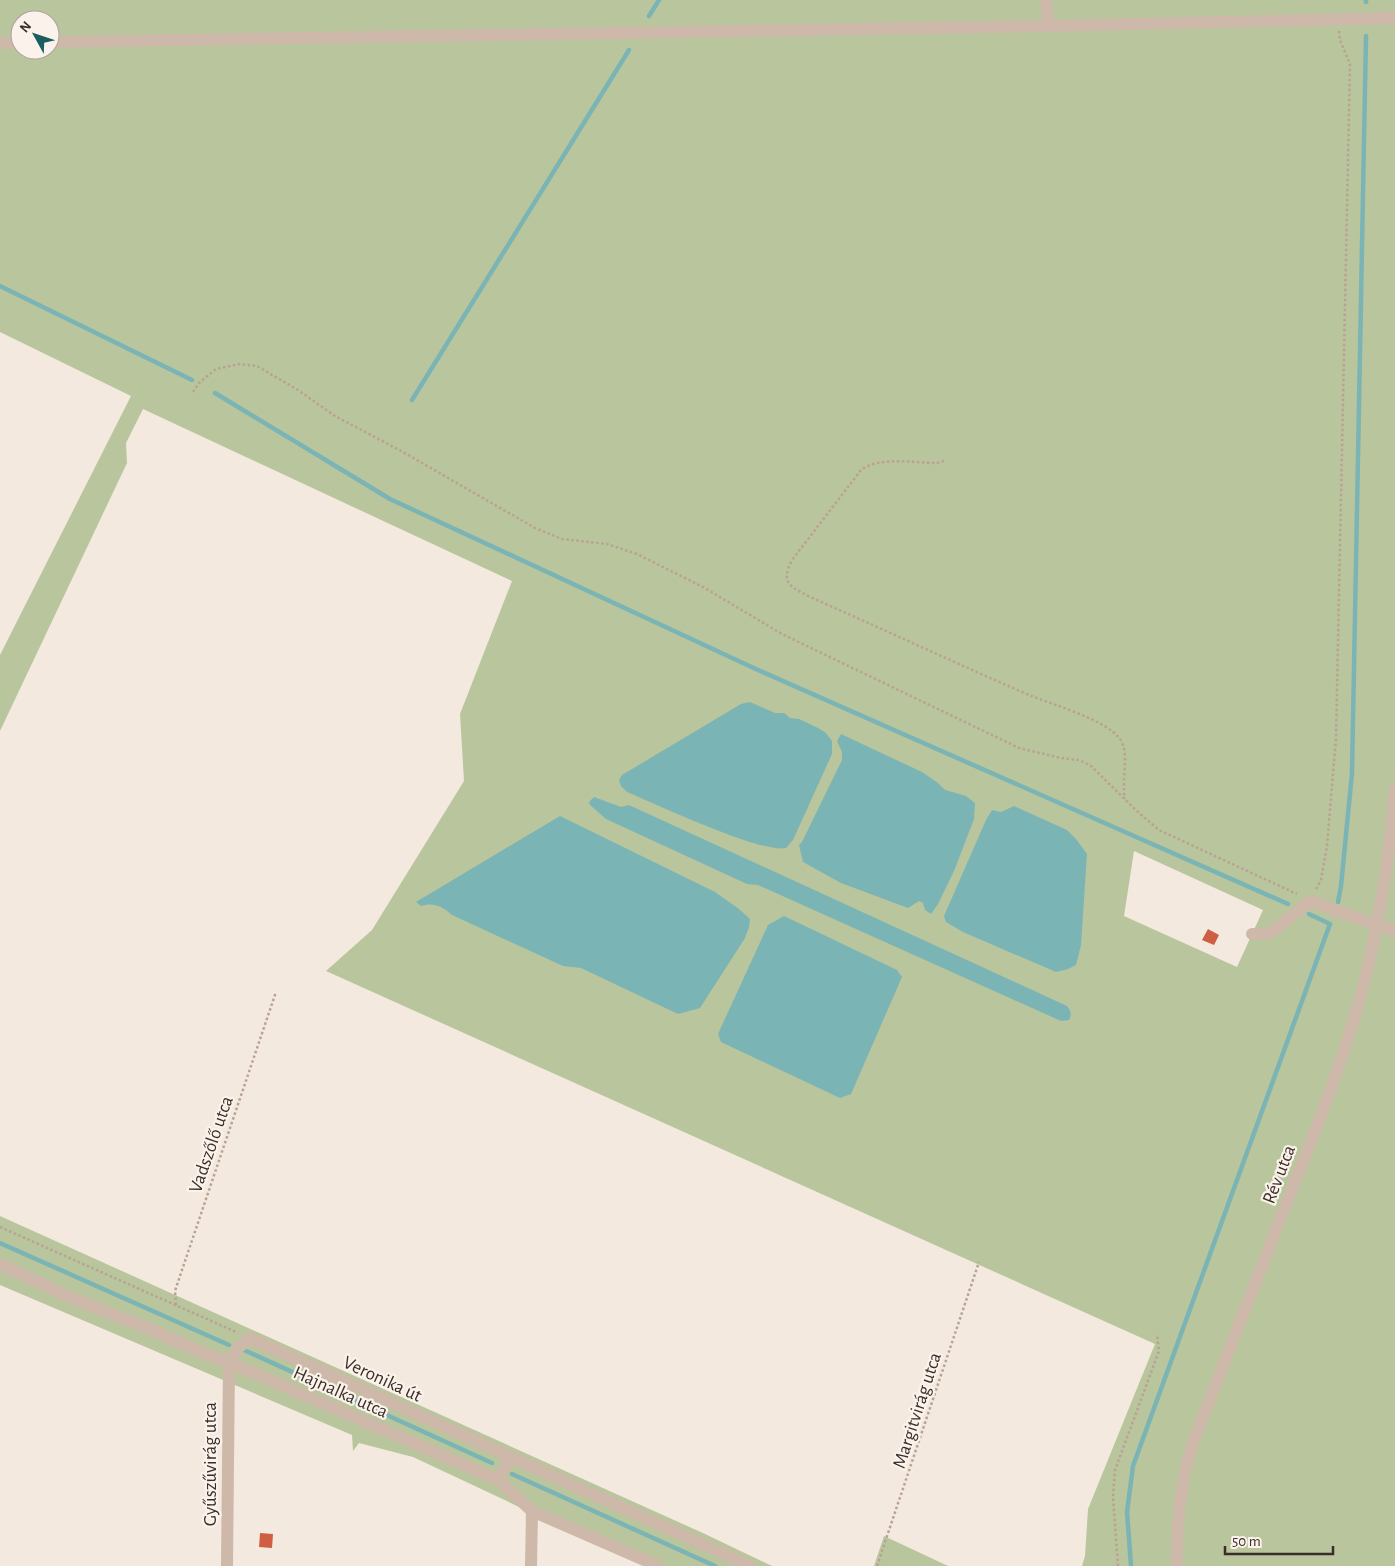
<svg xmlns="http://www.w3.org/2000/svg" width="1395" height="1566" font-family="'Alegreya Sans',sans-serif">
  <rect width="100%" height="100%" fill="#f4e9de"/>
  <!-- green -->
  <path fill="#b9c59d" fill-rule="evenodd" d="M0,0h1395v1566h-313l3,-10 3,-47 67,-165 -829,-373 46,-41 92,-149 -4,-67 52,-133 -369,-172 -17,34 1,20 -127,268v-76l131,-259 -131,-64zM20,20h30v30h-30zM1134,851l129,59 -26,57 -113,-51z
    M0,1216l705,318 67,32h-127l-232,-109 -54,-14 -6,8 -1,-16 -352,-150z
    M884,1536l64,30h-74z"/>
  <!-- water -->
  <path fill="#7bb4b4" d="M750,702l25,11h9l6,5 9,1 19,9 8,5 6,8v13l-39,86 -7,8c-24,6 -130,-44 -159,-56l-6,-6 -2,-6 3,-5 119,-71z
    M841,734l81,38 16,11 7,7 21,6 9,7 -1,16 -20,52 -16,33 -7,10 -6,-4 -2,-7 -4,-2 -11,7 -67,-25 -38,-21 -4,-17 3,-3 40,-82v-8l-5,-11z
    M594,797l27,10 8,-2 438,201c4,5 5,8 2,14l-8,1 -303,-136 -11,-1 -141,-65 -16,-14 -1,-3z
    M1014,806l53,24 9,9 11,15 -6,91 -5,20 -8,4 -12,3 -93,-40 -17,-10 -2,-6 42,-96 6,-10 9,2z
    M560,816l155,76 24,17 11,10 -1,8 -4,11 -45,70 -22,6 -97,-46 -18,-2 -111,-51c-10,-9 -19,-13 -31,-9l-5,-4z
    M784,916l113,54 5,7 -51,117 -11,4 -119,-56 -3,-8 50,-109z"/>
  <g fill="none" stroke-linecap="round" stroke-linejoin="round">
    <!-- stream -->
    <path stroke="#7bb4b4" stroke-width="4.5" d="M1366,2v-2
      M649,16l10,-16
      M0,286l192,94
      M215,393l175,106 368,171 530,234
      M412,400l217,-350
      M1338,902l3,-16 11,-113 14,-737
      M0,1243l229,102
      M244,1350l248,113
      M512,1474l203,92
      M1131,1566l-4,-54 6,-46 197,-542 -21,-10"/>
  </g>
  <!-- building -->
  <path fill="#ce5f43" d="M1208,929l11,6 -5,10 -12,-5z
    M260,1533l13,1 -1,14 -13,-1z"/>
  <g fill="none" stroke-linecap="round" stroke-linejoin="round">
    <!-- path -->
    <path stroke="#baa293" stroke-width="2.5" stroke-dasharray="2.5 2.5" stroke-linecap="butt" d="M193,392l6,-9 17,-14 23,-5 18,2 41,24 37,26 68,36 132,76 27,11 45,5 30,10 66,33 79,47 237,114 42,10 18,2 12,6 48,47 20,17 138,64
      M944,461l-7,2c-22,0 -58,-7 -76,7l-69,90c-12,24 -2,26 18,37 73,32 145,66 219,98 24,10 76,24 91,44 10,14 1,42 5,60
      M1316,889l5,-9 6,-34 9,-108 14,-674 -10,-24 -1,-9
      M0,1227l236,105
      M176,1305l-1,-14 6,-18 95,-281
      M877,1566l102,-304
      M1118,1566l-5,-69 2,-27 44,-119 -2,-17"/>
    <!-- minor -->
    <path stroke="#ceb8a9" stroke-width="12" d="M1047,0l-1,5 4,21
      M50,42l1000,-16 345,-8
      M0,43h20
      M1252,934h17l41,-33 85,30
      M0,1264l69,33 78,31 63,28 19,6 269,118 34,31 126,55
      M498,1480l13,-23
      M227,1566l2,-204 10,-15 11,-9 500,228
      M531,1566l1,-55
      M1177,1566c-1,-41 3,-81 15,-121 32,-82 64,-164 96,-246 30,-75 60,-149 79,-228 14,-60 23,-121 28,-182"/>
  </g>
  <g text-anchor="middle" stroke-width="4.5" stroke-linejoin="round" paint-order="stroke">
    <!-- street labels -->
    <g font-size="19" fill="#3a2e29" stroke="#fbf3eb">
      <text transform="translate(210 1144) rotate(-71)" y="7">Vadszőlő utca</text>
      <text transform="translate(1278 1174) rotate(-69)" y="7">Rév utca</text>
      <text transform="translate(383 1378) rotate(25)" y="7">Veronika út</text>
      <text transform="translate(341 1391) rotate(24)" y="7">Hajnalka utca</text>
      <text transform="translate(916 1410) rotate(-72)" y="7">Margitvirág utca</text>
      <text transform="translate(209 1464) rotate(-90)" y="7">Gyűszűvirág utca</text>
    </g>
  </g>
  <!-- north arrow -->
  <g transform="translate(35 35) rotate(310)"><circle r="24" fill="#fbf3eb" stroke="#aea49d"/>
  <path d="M0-4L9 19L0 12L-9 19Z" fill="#1b5e60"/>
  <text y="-8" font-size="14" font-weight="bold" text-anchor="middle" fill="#3a2e29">N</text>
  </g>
  <!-- scale -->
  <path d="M1225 1546v8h108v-8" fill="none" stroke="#3a2e29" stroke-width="2.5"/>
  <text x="1232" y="1546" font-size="15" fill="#3a2e29" stroke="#fbf3eb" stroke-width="4" paint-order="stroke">50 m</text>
</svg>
